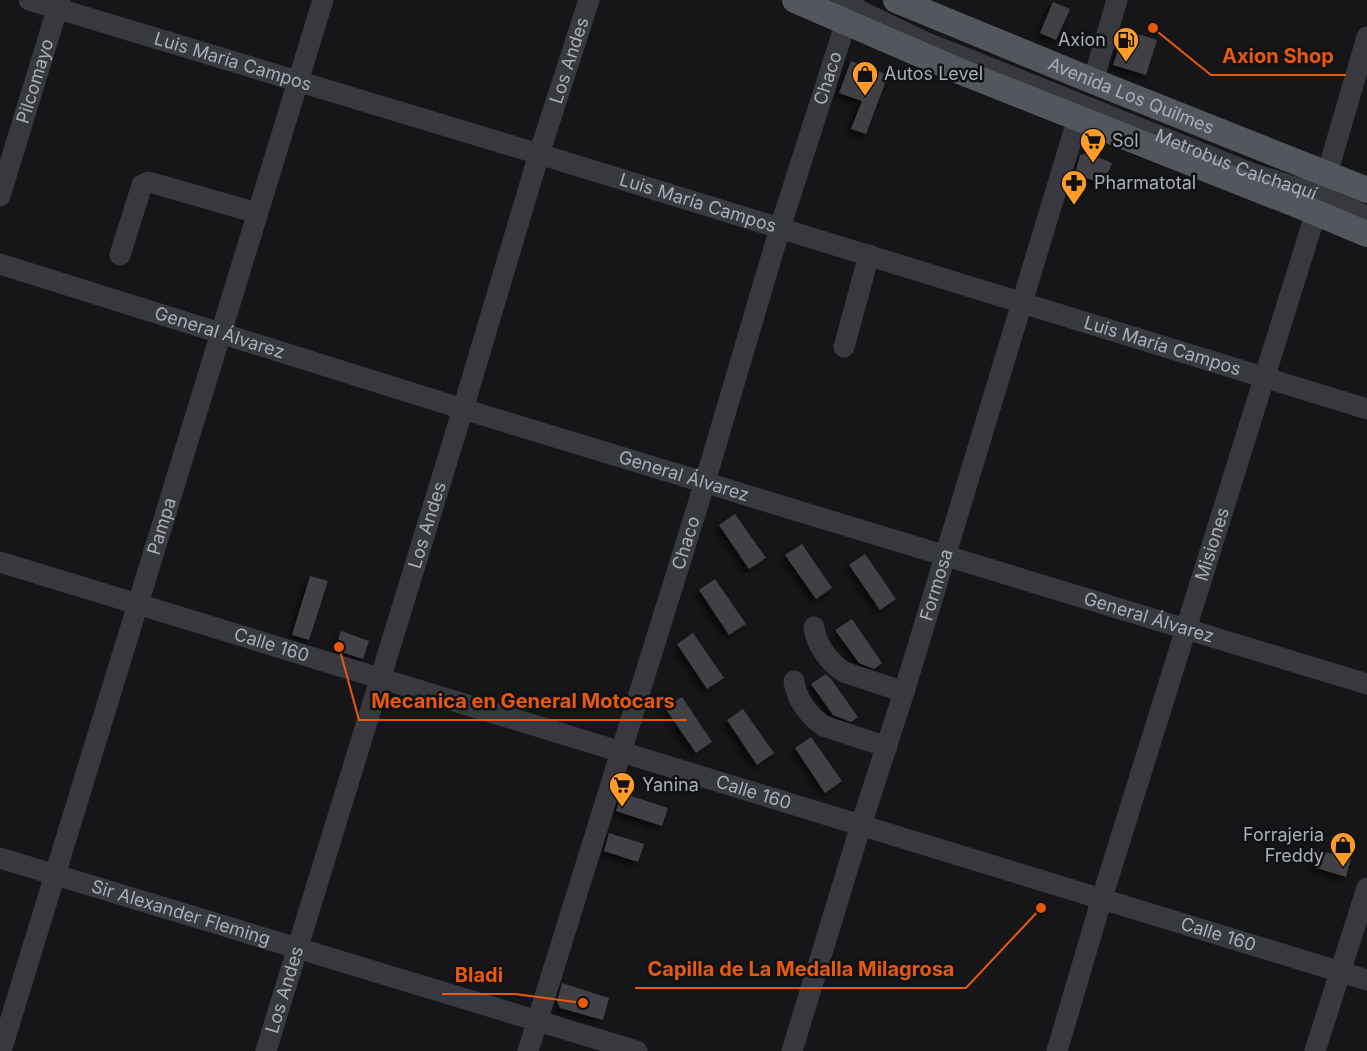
<svg xmlns="http://www.w3.org/2000/svg" width="1367" height="1051" font-family="Inter,sans-serif">
  <defs>
    <filter id="shadow"><feDropShadow dx="-4" dy="4" stdDeviation="3" flood-color="#0009"/></filter>
  </defs>
  <rect width="100%" height="100%" fill="#161618"/>
  <!-- building -->
  <path fill="#404145" filter="url(#shadow)" d="M1053,2l17,7 -14,31 -16,-7z
    M1125,30l32,10 -11,35 -33,-10z
    M851,61l37,14 -22,59 -15,-5 11,-28 -23,-8z
    M1087,153l25,10 -9,22 -28,-12 5,-18z
    M735,514l31,44 -17,11 -30,-44z
    M802,544l30,44 -16,11 -31,-44z
    M865,554l31,45 -16,11 -31,-45z
    M310,576l18,5 -19,59 -17,-5z
    M715,579l31,45 -17,11 -30,-45z
    M852,619l30,44 -8,6 -15,-6 -24,-33z
    M341,631l28,10 -6,18 -28,-9z
    M693,633l31,45 -17,11 -30,-45z
    M826,674l5,5 27,38 -7,5 -18,-7 -22,-31z
    M682,697l30,45 -16,11 -31,-45z
    M743,709l31,44 -17,12 -30,-45z
    M811,737l31,44 -17,12 -30,-45z
    M622,793l46,15 -6,18 -46,-15z
    M609,833l35,11 -6,18 -34,-11z
    M1318,850l33,9 -5,18 -33,-10z
    M562,983l47,15 -6,22 -43,-12 -3,-6z"/>
  <g fill="none" stroke-linecap="round" stroke-linejoin="round">
    <!-- minor -->
    <g stroke="#37393e" stroke-width="21">
      <path id="s1" d="M29,0l510,154 828,255"/>
      <path id="s2" d="M837,0l90,43 46,18 278,112 56,18 60,25"/>
      <path d="M973,61l33,19"/>
      <path d="M1093,81l24,-81"/>
      <path id="s3" d="M0,196l60,-196"/>
      <path d="M120,255l22,-70 7,-3 108,31"/>
      <path id="s4" d="M0,264l463,145 904,275"/>
      <path d="M844,347l25,-92"/>
      <path id="s5" d="M0,562l1367,418"/>
      <path d="M814,627c2,18 15,35 30,45l60,20"/>
      <path d="M794,681c2,18 16,36 30,45l63,21"/>
      <path id="s6" d="M0,858l637,193"/>
      <path id="s7" d="M1,1051l322,-1051"/>
      <path id="s8" d="M266,1051l197,-642 76,-255 50,-154"/>
      <path id="s9" d="M528,1051l177,-569 75,-254 73,-228"/>
      <path id="s10" d="M792,1051l69,-226 43,-133 170,-561 7,-11 -13,-7"/>
      <path id="s11" d="M1057,1051l45,-153 214,-686 51,-175"/>
      <path d="M1315,1051l52,-163"/>
    </g>
    <!-- major -->
    <g stroke="#53565d" stroke-width="26">
      <path d="M795,0l164,71 341,135 67,28"/>
      <path id="s12" d="M896,0l197,81 274,109"/>
    </g>
  </g>
  <!-- icons -->
  <defs>
    <g id="fuel-pin" transform="scale(1.35)"><path d="M0 17L-7.5 6A9.5 9.5 0 1 1 7.5 6Z" fill="#ff9b27" stroke="#111113"/><path d="M-5.5-6h7V0h2V4h1.3V-2.5L3-4.5l.8-.8L6-3V5H2.5V1h-1V6h-7ZM-4.2-4.7v3.2H.2V-4.7Z" fill="#111"/></g>
    <g id="shop-pin" transform="scale(1.35)"><path d="M0 17L-7.5 6A9.5 9.5 0 1 1 7.5 6Z" fill="#ff9b27" stroke="#111113"/><path d="M-5-2.5h2.3a2.7 3.5 0 0 1 5.4 0H5L5.5 6h-11ZM-1.5-2.5h3a1.5 2.3 0 0 0-3 0Z" fill="#111"/></g>
    <g id="supermarket-pin" transform="scale(1.35)"><path d="M0 17L-7.5 6A9.5 9.5 0 1 1 7.5 6Z" fill="#ff9b27" stroke="#111113"/><path d="M-6-5.5h2.5l.6 2H6L4.5 2H-2.5L-4.4-4H-6ZM-1.5 3.2a1.3 1.3 0 1 0 .1 0ZM3 3.2a1.3 1.3 0 1 0 .1 0Z" fill="#111"/></g>
    <g id="pharmacy-pin" transform="scale(1.35)"><path d="M0 17L-7.5 6A9.5 9.5 0 1 1 7.5 6Z" fill="#ff9b27" stroke="#111113"/><path d="M-2-6h4v4h4v4h-4v4h-4v-4h-4v-4h4Z" fill="#111"/></g>
  </defs>
  <g fill-rule="evenodd">
    <use href="#fuel-pin" x="1126" y="40"/>
    <use href="#shop-pin" x="865" y="74"/>
    <use href="#supermarket-pin" x="1093" y="141"/>
    <use href="#pharmacy-pin" x="1074" y="183"/>
    <use href="#supermarket-pin" x="622" y="785"/>
    <use href="#shop-pin" x="1343" y="845"/>
  </g>
  <g text-anchor="middle" stroke-width="5" stroke-linejoin="round" paint-order="stroke">
    <!-- poi labels -->
    <g font-size="18" fill="#a7afb9" stroke="#111113" text-anchor="start">
      <text x="1106" y="46" text-anchor="end">Axion</text>
      <text x="884" y="80">Autos Level</text>
      <text x="1112" y="147">Sol</text>
      <text x="1094" y="189">Pharmatotal</text>
      <text x="642" y="791">Yanina</text>
      <text x="1324" y="841" text-anchor="end">Forrajeria<tspan x="1324" dy="21">Freddy</tspan></text>
    </g>
    <!-- street labels -->
    <g font-size="18" fill="#a7afb9" stroke="#111113">
      <text dy="6" stroke="none"><textPath href="#s8" startOffset="1036">Los Andes</textPath></text>
      <text dy="6" stroke="none"><textPath href="#s1" startOffset="213">Luis María Campos</textPath></text>
      <text dy="6" stroke="none"><textPath href="#s9" startOffset="1018">Chaco</textPath></text>
      <text dy="6" stroke="none"><textPath href="#s3" startOffset="120">Pilcomayo</textPath></text>
      <text dy="6" stroke="none"><textPath href="#s12" startOffset="254">Avenida Los Quilmes</textPath></text>
      <text dy="6" stroke="none"><textPath href="#s2" startOffset="432">Metrobus Calchaquí</textPath></text>
      <text dy="6" stroke="none"><textPath href="#s1" startOffset="699">Luis María Campos</textPath></text>
      <text dy="6" stroke="none"><textPath href="#s4" startOffset="230">General Álvarez</textPath></text>
      <text dy="6" stroke="none"><textPath href="#s1" startOffset="1185">Luis María Campos</textPath></text>
      <text dy="6" stroke="none"><textPath href="#s4" startOffset="716">General Álvarez</textPath></text>
      <text dy="6" stroke="none"><textPath href="#s7" startOffset="549">Pampa</textPath></text>
      <text dy="6" stroke="none"><textPath href="#s8" startOffset="550">Los Andes</textPath></text>
      <text dy="6" stroke="none"><textPath href="#s9" startOffset="532">Chaco</textPath></text>
      <text dy="6" stroke="none"><textPath href="#s11" startOffset="530">Misiones</textPath></text>
      <text dy="6" stroke="none"><textPath href="#s10" startOffset="488">Formosa</textPath></text>
      <text dy="6" stroke="none"><textPath href="#s4" startOffset="1202">General Álvarez</textPath></text>
      <text dy="6" stroke="none"><textPath href="#s5" startOffset="284">Calle 160</textPath></text>
      <text dy="6" stroke="none"><textPath href="#s5" startOffset="788">Calle 160</textPath></text>
      <text dy="6" stroke="none"><textPath href="#s6" startOffset="189">Sir Alexander Fleming</textPath></text>
      <text dy="6" stroke="none"><textPath href="#s5" startOffset="1274">Calle 160</textPath></text>
      <text dy="6" stroke="none"><textPath href="#s8" startOffset="64">Los Andes</textPath></text>
    </g>
  </g>
  <!-- callouts -->
  <path fill="none" stroke="#e8590c" stroke-width="2" d="M1153 28L1211 75H1346M339 647L359 720H687M1041 908L966 988H635M583 1003L515 994H442"/>
  <g fill="#e8590c" stroke="#111113" stroke-width="2">
    <circle cx="1153" cy="28" r="6"/>
    <circle cx="339" cy="647" r="6"/>
    <circle cx="1041" cy="908" r="6"/>
    <circle cx="583" cy="1003" r="6"/>
  </g>
  <g font-size="20" text-anchor="middle" font-weight="bold" fill="#e8590c" stroke="#111113" stroke-width="5" stroke-linejoin="round" paint-order="stroke">
    <text x="1278" y="63">Axion Shop</text>
    <text x="523" y="708">Mecanica en General Motocars</text>
    <text x="801" y="976">Capilla de La Medalla Milagrosa</text>
    <text x="479" y="982">Bladi</text>
  </g>
</svg>
